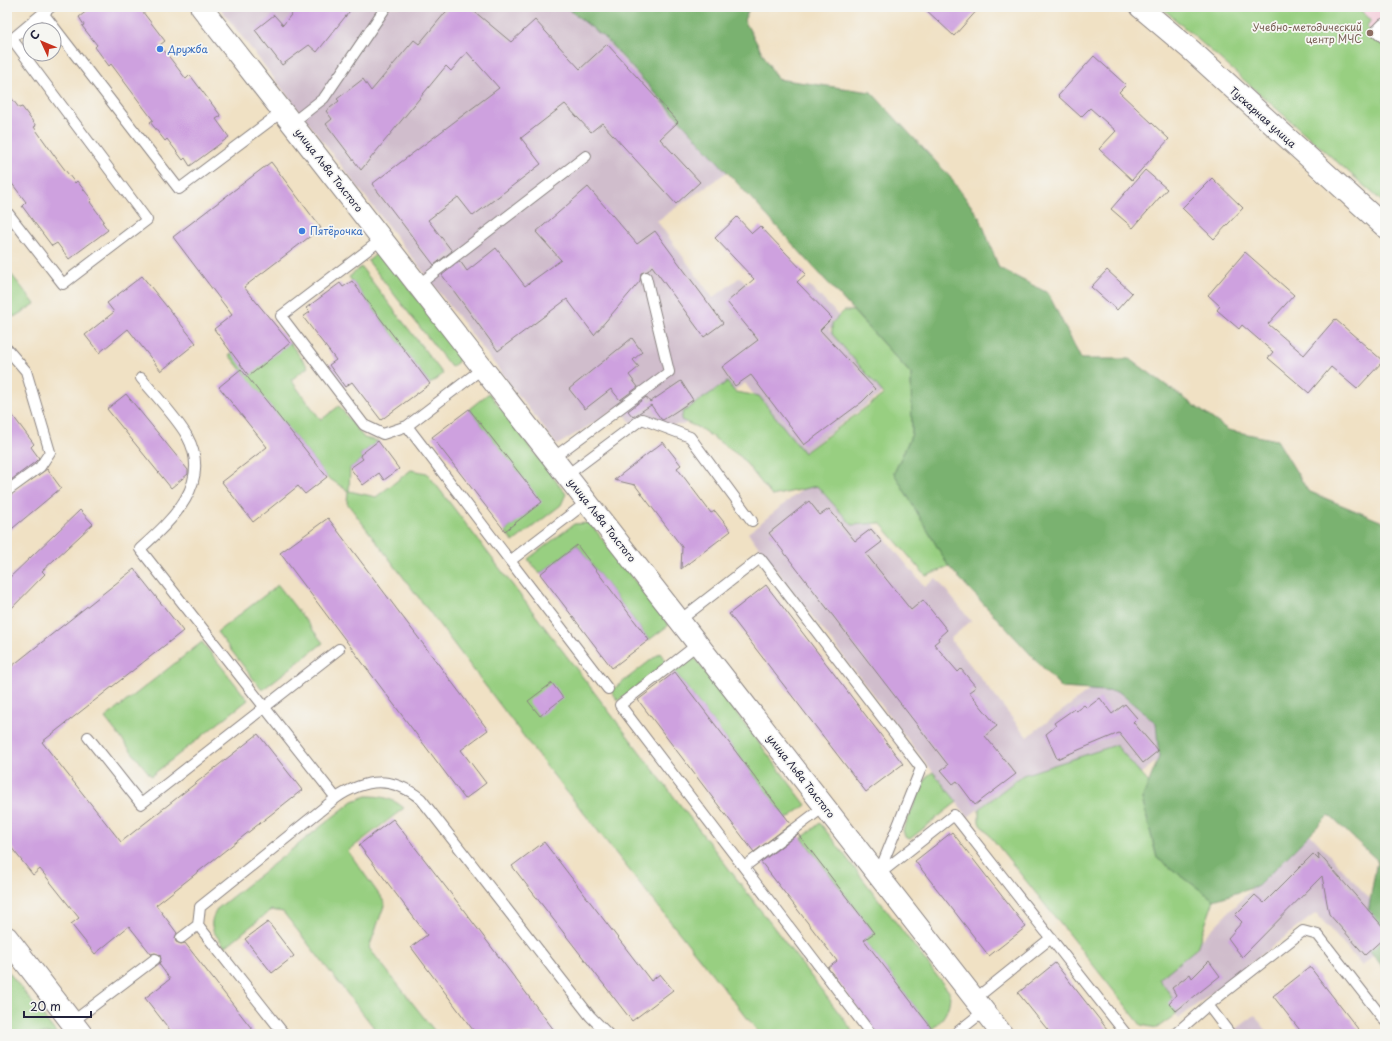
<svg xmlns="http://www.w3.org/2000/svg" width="1392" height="1041" font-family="'Playpen Sans',sans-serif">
  <rect width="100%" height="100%" fill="#f6f6f2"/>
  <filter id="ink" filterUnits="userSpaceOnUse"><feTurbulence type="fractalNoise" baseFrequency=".025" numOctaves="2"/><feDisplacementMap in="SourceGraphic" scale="8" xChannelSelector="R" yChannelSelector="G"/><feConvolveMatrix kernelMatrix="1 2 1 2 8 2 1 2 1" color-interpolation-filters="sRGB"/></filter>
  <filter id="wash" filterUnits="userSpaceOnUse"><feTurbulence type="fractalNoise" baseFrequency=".012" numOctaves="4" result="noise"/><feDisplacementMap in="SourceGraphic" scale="16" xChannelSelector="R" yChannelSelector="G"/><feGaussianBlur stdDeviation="0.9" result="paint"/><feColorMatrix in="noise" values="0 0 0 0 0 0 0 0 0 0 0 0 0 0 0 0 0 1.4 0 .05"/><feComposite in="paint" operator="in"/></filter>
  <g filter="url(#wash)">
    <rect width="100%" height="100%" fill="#f0e1c4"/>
    <!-- built -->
    <path fill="#f4cfdc" d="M1327,7h58v53z"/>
    <!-- industrial -->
    <path fill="#d0bdcc" d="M219,7h347l40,32 121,133 -70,49 56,77 27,-21 37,37 32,-29 32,33 -12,12 57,60 -87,66 -54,-73 -62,42 -50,1 -13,-19 -63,38z
      M828,469l97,118 11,-9 35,43 -21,18 77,98 67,-50 33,4 36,40 3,23 -26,20 -24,-29 -93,30 -55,42 -220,-284z
      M1308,832l77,83v29l-23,22 -46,-53 -138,106 -31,-40 56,-41z
      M1255,1015l14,19h-32l-3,-3z"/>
    <!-- green -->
    <path fill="#98cf81" stroke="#5d785e" d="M1161,7h196l14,13 -5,7 19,18v159z
      M380,251l80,103 -2,8 -7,5 -83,-106z
      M361,267l82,107 -13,10 -81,-107z
      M7,269l28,35 -21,13 -7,-8z
      M844,311h9l58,63 1,60 -18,39 55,94 -23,9 -46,-53 -28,2 -35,-39 -45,10 -31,-39 -40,-28 -20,-9 2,-8 44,-30 8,10 24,4 45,57 80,-59 -52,-60v-11z
      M249,340l41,3 18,24 -17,13 30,40 18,-14 25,32 14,3 -18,14 3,4 -13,9 -1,23 27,6 35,-27 16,3 428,561h-95l-213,-267 -200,-264 1,-12 -21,-14 -98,-122z
      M489,393l77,101 -5,11 -48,37 -8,-11 36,-29 -72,-93z
      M590,523l79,102 -20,15 -72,-95 -37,29 -12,-15 46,-35z
      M278,585l45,58 -61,47 -45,-58z
      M202,642l46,58 -97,76 -46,-58z
      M660,653l7,10 -49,38 -7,-10z
      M694,657l112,148 -19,14 -112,-147z
      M1116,745l33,38 -7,16 15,59 57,42 -17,48 -38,31 19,26 -3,10 -18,13 -16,-3 -162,-203v-13l44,-34z
      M933,772l24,30 -47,37 -5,-2 -2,-7 24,-54z
      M367,796c15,0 25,2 37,12l-56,43 37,52 -16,45 68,86h-58l-96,-122 -12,-2 -46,37c-12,-16 -19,-21 -7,-39l135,-107z
      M820,823l130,170c0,16 -6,26 -18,36l-68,-89 10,-7 -72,-95z
      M7,970l50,64h-50z"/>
    <!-- forest -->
    <path fill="#7ab26f" stroke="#4e6a55" d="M566,7h184l-6,13 33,59 94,13 79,85 30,41 19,50 49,25 33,66h49l98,71 49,10 31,51 77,32v447l-22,-28 14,-82 -48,-45 -71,71 -44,14 -57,-42 -15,-59 17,-42 -3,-34 -37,-31 -57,-4 -113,-121 -55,-94 18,-39 -1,-60 -305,-335z"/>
    <g id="blocks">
      <!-- building -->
      <path fill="#cea1df" d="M92,7h47l26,34 -5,4 26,34 4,-4 31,41 -5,3 13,18 -39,29 -5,-8 -2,2 -16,-21 -2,2 -7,-9 -8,-10 3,-2 -42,-56 -2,2 -14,-19 2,-2 -15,-19 2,-1 -5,-8z
        M297,7h56l-36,45 -8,-7 -27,20 -27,-35 19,-15 9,10z
        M450,7h19l42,35 24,-22 45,49 27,-25 71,78 -18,17 40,43 -24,22 -74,-81 -11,9 -26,-28 -44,34 20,26 -68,52 -15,-19 -30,23 24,31 -18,14 -62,-81 127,-96 -32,-36 -16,19 -5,-5 -85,104 -35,-46 6,-5 -6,-8 13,-10 -2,-2 26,-20 8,12 43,-51 5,4z
        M923,7h57l-26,29z
        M1094,56l32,29 -7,7 50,47 -37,41 -33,-31 17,-18 -26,-23 -9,9 -23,-21z
        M7,92l12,16 3,-1 14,19 -2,1 25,35 16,21 2,-2 15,19 -2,2 14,19 -2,1 6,8 -39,29 -12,-16 -5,3 -30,-40 4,-4 -19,-25z
        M271,162l50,66 -77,59 46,56 -41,33 -35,-47 18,-14 -59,-78z
        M1145,170l22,19 -34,39 -22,-19z
        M1212,178l31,30 -29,31 -32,-31z
        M588,187l49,57 18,-13 68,92 -19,14 -52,-71 -4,5 -7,2 -1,8 -46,54 -27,-36 -69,52 -56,-76 18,-14 7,10 29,-23 29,38 36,-26 -25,-28z
        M737,217l15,16 8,-7 46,48 -9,8 35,36 -12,12 55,59 -13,13 -58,43 -53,-70 -16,11 -13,-19 36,-27 -31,-38 27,-23 -39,-41z
        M1245,252l49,43 -26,29 36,31 31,-36 48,42 -26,28 -26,-22 -22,26 -41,-35 5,-6 -31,-27 -3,4 -22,-19 3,-4 -12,-11z
        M1107,270l25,23 -15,17 -26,-23z
        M142,276l54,67 -35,28 -33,-42 -29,24 -14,-18 29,-23 -7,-9z
        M352,281l78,103 -49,36 -29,-38 -7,5 -16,-22 7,-5 -33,-43 7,-5 -4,-4 34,-25 3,4z
        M632,338l10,14 -9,8 6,7 -10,8 9,12 -18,13 -9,-11 -26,20 -16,-20z
        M241,369l86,108 -22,17 -7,-8 -45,36 -31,-40 45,-35 -48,-60z
        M681,381l12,19 -30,20 -2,-1 -10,-14 -18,12 -5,-6 18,-14 4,5z
        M126,394l62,76v4l-17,14 -64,-79z
        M7,408l27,36 -3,3 8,11 -4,4 -28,21z
        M469,409l73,93 -37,29 -73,-94z
        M378,441l21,28 -15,11 -5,-7 -16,12 -13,-17 13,-9 -3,-4z
        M663,442l18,23 -4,3 34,45 4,-2 16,20 -50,38 1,-22 -47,-62 -21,-5z
        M47,469l14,19 -54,45v-36z
        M809,501l11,14 9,-6 26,32 16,-12 11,13 -16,12 45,56 12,-10 24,30 -9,8 1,2 -5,4 24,28 3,-3 15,18 -7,5 28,34 -12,10 31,38 -41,31 -18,-24 -4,3 -12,-14 7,-5 -179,-232z
        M80,510l13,14 -51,47 3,3 -38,39v-33z
        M328,518l160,212 -27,20 25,33 -21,16 -185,-246z
        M577,545l72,95 -37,28 -72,-94z
        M134,569l49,62 -141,111 79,100 137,-108 44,56 -146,115 21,28 -2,5 1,4 5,2 4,-1 71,91h-83l-28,-36 25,-19 -11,-15 2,-5 -1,-4 -5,-2 -4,1 -22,-28 -34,28 -24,-30 8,-6 -39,-49 -7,6 -26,-33v-172z
        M766,585l137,179 -37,28 -137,-178z
        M675,672l116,152 -37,28 -116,-152z
        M552,683l11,15 -23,18 -12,-15z
        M1100,698l12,16 13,-10 12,14 -4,4 25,29 -15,12 -24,-30 -62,26 -11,-25 10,-8 -2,-3 20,-14 2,2 8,-6 3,3z
        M393,819l69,89 95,126h-81l-65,-87 16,-12 -68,-90z
        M952,832l74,95 -37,29 -74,-95z
        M798,834l76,99 -10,7 72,94h-59l-49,-66 9,-7 -76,-99z
        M544,842l107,139 9,-7 13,16 -41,31 -120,-155z
        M1318,853l67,76v8l-20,18 -36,-41 -7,-38 -80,81 -14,-19 14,-16 -7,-7 20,-20 9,8 49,-49 6,6z
        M268,922l26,34 -22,17 -27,-34z
        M1209,961l11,15 -44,35 -7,-8 7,-8 -4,-7 18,-14 2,4z
        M1055,963l56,71h-60l-33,-41z
        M1310,967l17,22 35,45h-59l-30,-38z"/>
    </g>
  </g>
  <g filter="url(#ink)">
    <use href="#blocks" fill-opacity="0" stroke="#898280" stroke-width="1"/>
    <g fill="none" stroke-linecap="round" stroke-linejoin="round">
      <!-- lane casing -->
      <g stroke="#898280" stroke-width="12">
        <path id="lane" d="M51,7l-8,6 136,176 104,-78
          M1383,24l-7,7 9,8
          M292,123l32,-25 62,-91
          M7,212l56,72 84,-64 -135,-181 31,-26
          M382,239l-101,77 83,109 19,9 24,-8
          M418,285l168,-129
          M7,349l19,22 24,81 -10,15 -33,24
          M483,368l-76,58 201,263
          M141,378c13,16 36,40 46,58 26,47 -15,84 -47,113l196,249 -136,109 -2,18 86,109
          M553,458l116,-86 -23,-95
          M567,475l75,-56 48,18 62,84
          M510,561l77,-59
          M680,620l80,-62 161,210 -43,107 76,-60 172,219
          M698,644l-78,61 251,329
          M88,737l53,67 198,-155
          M336,798c30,-20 56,-22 85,1l169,217 18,18
          M744,867l81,-61
          M181,938l17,-13
          M975,999l76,-61
          M1208,1005l22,29
          M72,1022l83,-63
          M955,1034l29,-23
          M1175,1034l33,-29 95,-74 15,4 67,86"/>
      </g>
      <!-- street casing -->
      <g stroke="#898280" stroke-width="23">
        <path id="street" d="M201,7l801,1027
          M1140,7l51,43 194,177"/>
      </g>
      <!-- secondary casing -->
      <g stroke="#898280" stroke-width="24">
        <path id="secondary" d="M7,938l74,96"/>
      </g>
      <!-- lane -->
      <use href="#lane" stroke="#fff" stroke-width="10"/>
      <!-- street -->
      <use href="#street" stroke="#fff" stroke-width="21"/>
      <!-- secondary -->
      <use href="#secondary" stroke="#fff" stroke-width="22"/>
    </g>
  </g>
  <!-- markers -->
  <circle fill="#8d6e63" stroke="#f6f6f2" stroke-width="1.5" cx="1370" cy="33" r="4"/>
  <g fill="#3f7fe0" stroke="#f6f6f2" stroke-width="1.5">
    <circle cx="160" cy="49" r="4"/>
    <circle cx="302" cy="231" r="4"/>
  </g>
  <g text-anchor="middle" stroke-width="3.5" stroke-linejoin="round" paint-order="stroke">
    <!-- education labels -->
    <g font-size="10" fill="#785e54" stroke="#f6f6f2" text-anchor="end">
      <text x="1362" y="31">Учебно-методический<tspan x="1362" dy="12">центр МЧС</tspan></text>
    </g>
    <!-- shop labels -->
    <g font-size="10" fill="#366cbe" stroke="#f6f6f2" text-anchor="start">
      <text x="168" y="53">Дружба</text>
      <text x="310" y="235">Пятёрочка</text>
    </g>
    <!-- street labels -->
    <g font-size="10" fill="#22223b" stroke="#f6f6f2">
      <text transform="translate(1263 117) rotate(42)" y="4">Тускарная улица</text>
      <text transform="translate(329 170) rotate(52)" y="4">улица Льва Толстого</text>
      <text transform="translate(602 520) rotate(52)" y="4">улица Льва Толстого</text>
      <text transform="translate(801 776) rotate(52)" y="4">улица Льва Толстого</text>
    </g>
  </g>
  <!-- margin -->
  <rect width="1392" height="1041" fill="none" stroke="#f6f6f2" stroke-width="24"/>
  <!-- north arrow -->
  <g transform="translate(42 42) rotate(314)"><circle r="19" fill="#f6f6f2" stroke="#a1a1a9"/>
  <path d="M0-3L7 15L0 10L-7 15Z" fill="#c8321e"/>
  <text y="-6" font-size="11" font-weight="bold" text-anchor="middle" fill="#22223b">С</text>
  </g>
  <!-- scale -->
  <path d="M24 1011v6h67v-6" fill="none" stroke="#22223b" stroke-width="2"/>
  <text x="30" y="1011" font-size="12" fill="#22223b" stroke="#f6f6f2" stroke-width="3" paint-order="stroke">20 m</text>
</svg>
